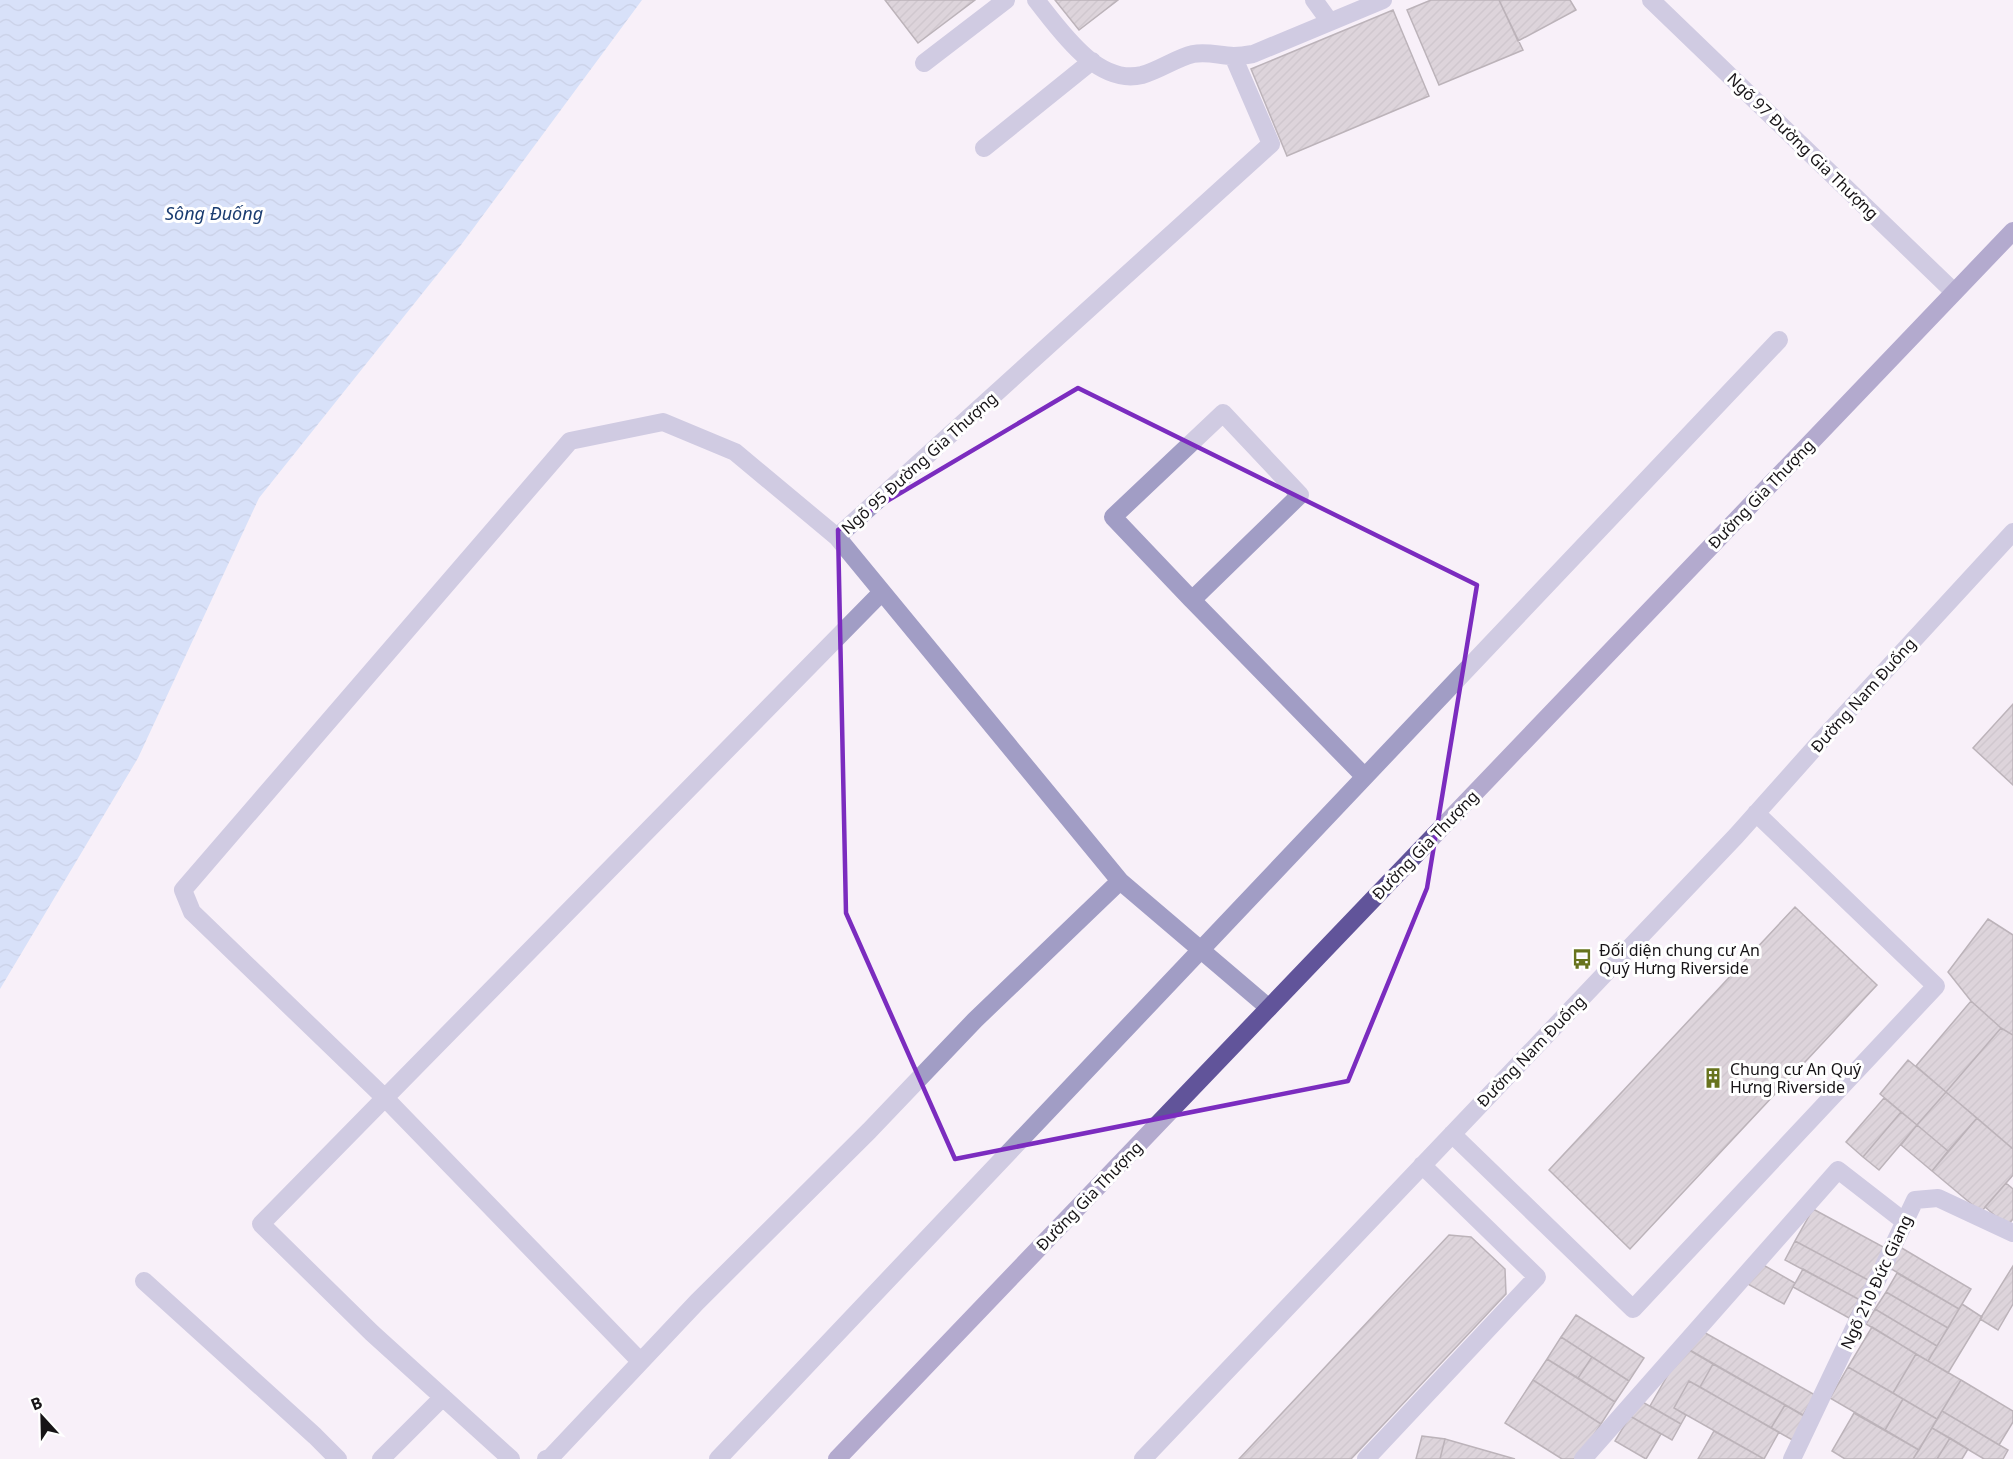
<svg xmlns="http://www.w3.org/2000/svg" width="2013" height="1459" font-family="'Noto Sans',sans-serif">
  <defs>
    <pattern id="water-waves" width="16" height="10" patternUnits="userSpaceOnUse" patternTransform="scale(1.5)"><rect width="16" height="10" fill="#b2cef9"/><path d="M0 5q4-4 8 0t8 0" fill="none" stroke="#98b0d5"/></pattern>
    <pattern id="building-hatch" width="6" height="6" patternUnits="userSpaceOnUse" patternTransform="scale(1.5)"><rect width="6" height="6" fill="#bcb1b5"/><path d="M-1 1l2-2M0 6l6-6M5 7l2-2" fill="none" stroke="#a1979b"/></pattern>
  </defs>
  <rect width="100%" height="100%" fill="#f8f0f9"/>
  <!-- water -->
  <path fill="url(#water-waves)" d="M0,0h642l-181,245 -202,253 -121,260 -138,231z"/>
  <!-- building -->
  <path fill="url(#building-hatch)" stroke="#73686c" stroke-width="1.5" d="M885,0h90l-57,43z
    M1055,0h63l-39,30z
    M1431,0h68l24,50 -84,35 -32,-75z
    M1499,0h71l6,10 -58,31z
    M1393,10l36,86 -142,60 -36,-87z
    M2013,704v81l-40,-37z
    M1795,907l82,78 -247,264 -81,-79z
    M1988,919l25,16v100l-12,-7 -30,-27 -23,-29z
    M1971,1001l30,27 -55,64 -30,-26z
    M2001,1028l12,7v114l-67,-57z
    M1908,1060l38,32 -29,33 -37,-31z
    M1946,1092l31,26 -29,33 -31,-26z
    M1884,1098l17,14 -38,45 -17,-15z
    M1901,1112l16,13 -38,45 -16,-13z
    M1977,1118l36,31v26l-32,37 -49,-41z
    M1917,1125l31,26 -16,20 -31,-26z
    M2006,1183l7,6v30l-6,7 -22,-19z
    M1813,1209l74,40 -17,32 -75,-40z
    M1449,1235l22,2 34,32 1,25 -155,165h-112z
    M1795,1241l75,40 -10,19 -75,-40z
    M1900,1247l71,42 -12,20 -71,-42z
    M1758,1262l37,21 -11,21 -38,-21z
    M2013,1266v38l-15,26 -18,-11z
    M1803,1269l57,31 -11,18 -56,-31z
    M1897,1273l62,36 -11,19 -62,-36z
    M1886,1292l62,36 -11,18 -62,-37z
    M1962,1304l20,13 -34,56 -20,-12z
    M1875,1309l62,37 -9,15 -62,-37z
    M1576,1315l68,43 -15,23 -68,-44z
    M1872,1327l44,27 -23,39 -45,-26z
    M1700,1330l115,65 -12,20 -115,-66z
    M1561,1337l31,20 -14,21 -31,-19z
    M1684,1347l29,17 -13,23 -11,-6 -15,27 12,7 -5,9 -31,-18z
    M1916,1354l45,26 -24,39 -44,-26z
    M1592,1357l37,24 -14,21 -37,-24z
    M1547,1359l68,43 -14,22 -68,-44z
    M1713,1364l72,41 -14,23 -71,-41z
    M1848,1367l55,32 -18,31 -55,-32z
    M1533,1380l68,44 -23,35h-16l-57,-36z
    M1961,1380l52,31v11l-14,23 -57,-34z
    M1689,1381l90,51 -15,27 -90,-51z
    M1903,1399l34,20 -18,31 -34,-20z
    M1639,1400l42,24 -9,16 -42,-24z
    M1785,1405l24,14 -13,23 -25,-14z
    M1942,1411l66,39 -5,9h-19l-52,-31z
    M1854,1413l65,37 -6,9h-68l-13,-8z
    M1630,1416l31,18 -15,25 -31,-18z
    M1932,1428l18,10 -13,21h-24z
    M1714,1431l50,28h-66z
    M1422,1436l23,3 -5,20h-24z
    M1950,1438l18,11 -6,10h-25z
    M1445,1439l70,20h-75z"/>
  <g fill="none" stroke-linecap="round" stroke-linejoin="round">
    <!-- minor -->
    <path stroke="#a19dc5" stroke-width="18" d="M1036,0c24,30 61,86 106,75 18,-5 34,-17 51,-21 15,-3 27,2 41,2 6,0 13,-1 19,-2l130,-54
      M1314,0l16,22
      M1651,0l303,292
      M1233,56l38,88 -434,393 283,344 149,127
      M924,63l82,-63
      M984,148l108,-87
      M1192,600l-79,-83 110,-104 77,82 -108,105 172,176
      M1452,1134l181,175 303,-323 -180,-173
      M144,1281l171,155 23,23
      M640,1361l-254,-262 -194,-187 -9,-22 387,-449 93,-19 72,30 102,85
      M381,1459l62,-62
      M511,1459l-139,-126 -111,-109 621,-632
      M546,1459l4,-1 147,-156 172,-171 106,-111 145,-139
      M718,1459l1061,-1119
      M1143,1459l593,-623 91,-102 186,-202
      M1366,1459l171,-182 -115,-112
      M1583,1459l255,-289 67,52
      M1792,1459l123,-259 23,-2 75,35"/>
    <!-- major -->
    <path stroke="#61549a" stroke-width="18" d="M837,1459l1176,-1228"/>
  </g>
  <!-- marked area -->
  <path d="M0 0H2013V1459H0ZM1078,388l399,197 -50,303 -79,193 -393,78 -109,-246 -8,-383z" fill="#f8f0f9" fill-opacity=".55" fill-rule="evenodd"/>
  <path fill="none" stroke="#7b2cbf" stroke-width="4.5" stroke-linejoin="round" d="M1078,388l399,197 -50,303 -79,193 -393,78 -109,-246 -8,-383z"/>
  <!-- icons -->
  <defs>
    <g id="bus-bare" transform="scale(1.62)"><path d="M-5-6H5V4H4V6H2V4H-2V6H-4V4H-5ZM-3.5-4V0h7V-4ZM-3.5 1.2v1.5H-2V1.2ZM2 1.2v1.5H3.5V1.2Z" fill="#67731d" stroke="#fff" stroke-width="2.5" paint-order="stroke"/></g>
    <g id="building-bare" transform="scale(1.62)"><path d="M-4-6H4V6H1V3H-1V6H-4ZM-2.5-4.3h1.7v1.8h-1.7ZM.8-4.3h1.7v1.8H.8ZM-2.5-1h1.7V.8h-1.7ZM.8-1h1.7V.8H.8Z" fill="#67731d" stroke="#fff" stroke-width="2.5" paint-order="stroke"/></g>
  </defs>
  <g fill-rule="evenodd">
    <use href="#bus-bare" x="1582" y="959"/>
    <use href="#building-bare" x="1713" y="1078"/>
  </g>
  <g text-anchor="middle" stroke-width="6" stroke-linejoin="round" paint-order="stroke">
    <!-- street labels -->
    <g font-size="16" fill="#171417" stroke="#fff">
      <text transform="translate(1803 146) rotate(44)" y="6">Ngõ 97 Đường Gia Thượng</text>
      <text transform="translate(919 463) rotate(-42)" y="6">Ngõ 95 Đường Gia Thượng</text>
      <text transform="translate(1761 494) rotate(-46)" y="6">Đường Gia Thượng</text>
      <text transform="translate(1863 695) rotate(-48)" y="6">Đường Nam Đuống</text>
      <text transform="translate(1425 845) rotate(-46)" y="6">Đường Gia Thượng</text>
      <text transform="translate(1531 1051) rotate(-46)" y="6">Đường Nam Đuống</text>
      <text transform="translate(1089 1196) rotate(-46)" y="6">Đường Gia Thượng</text>
      <text transform="translate(1876 1282) rotate(-65)" y="6">Ngõ 210 Đức Giang</text>
    </g>
    <!-- poi labels -->
    <g font-size="16" fill="#171417" stroke="#fff" text-anchor="start">
      <text x="1599" y="956">Đối diện chung cư An<tspan x="1599" dy="18">Quý Hưng Riverside</tspan></text>
      <text x="1730" y="1075">Chung cư An Quý<tspan x="1730" dy="18">Hưng Riverside</tspan></text>
    </g>
    <!-- water labels -->
    <g font-size="18" font-style="italic" fill="#1b3d71" stroke="#fff">
      <text x="214" y="220">Sông Đuống</text>
    </g>
  </g>
  <!-- north arrow -->
  <g transform="translate(42 1417) rotate(338)" stroke="#ffffff" stroke-width="4.5" paint-order="stroke">
  <path d="M0-4.5L10 22L0 15L-10 22Z" fill="#171417"/>
  <text y="-9" font-size="16" font-weight="bold" text-anchor="middle" fill="#171417">B</text>
  </g>
</svg>
